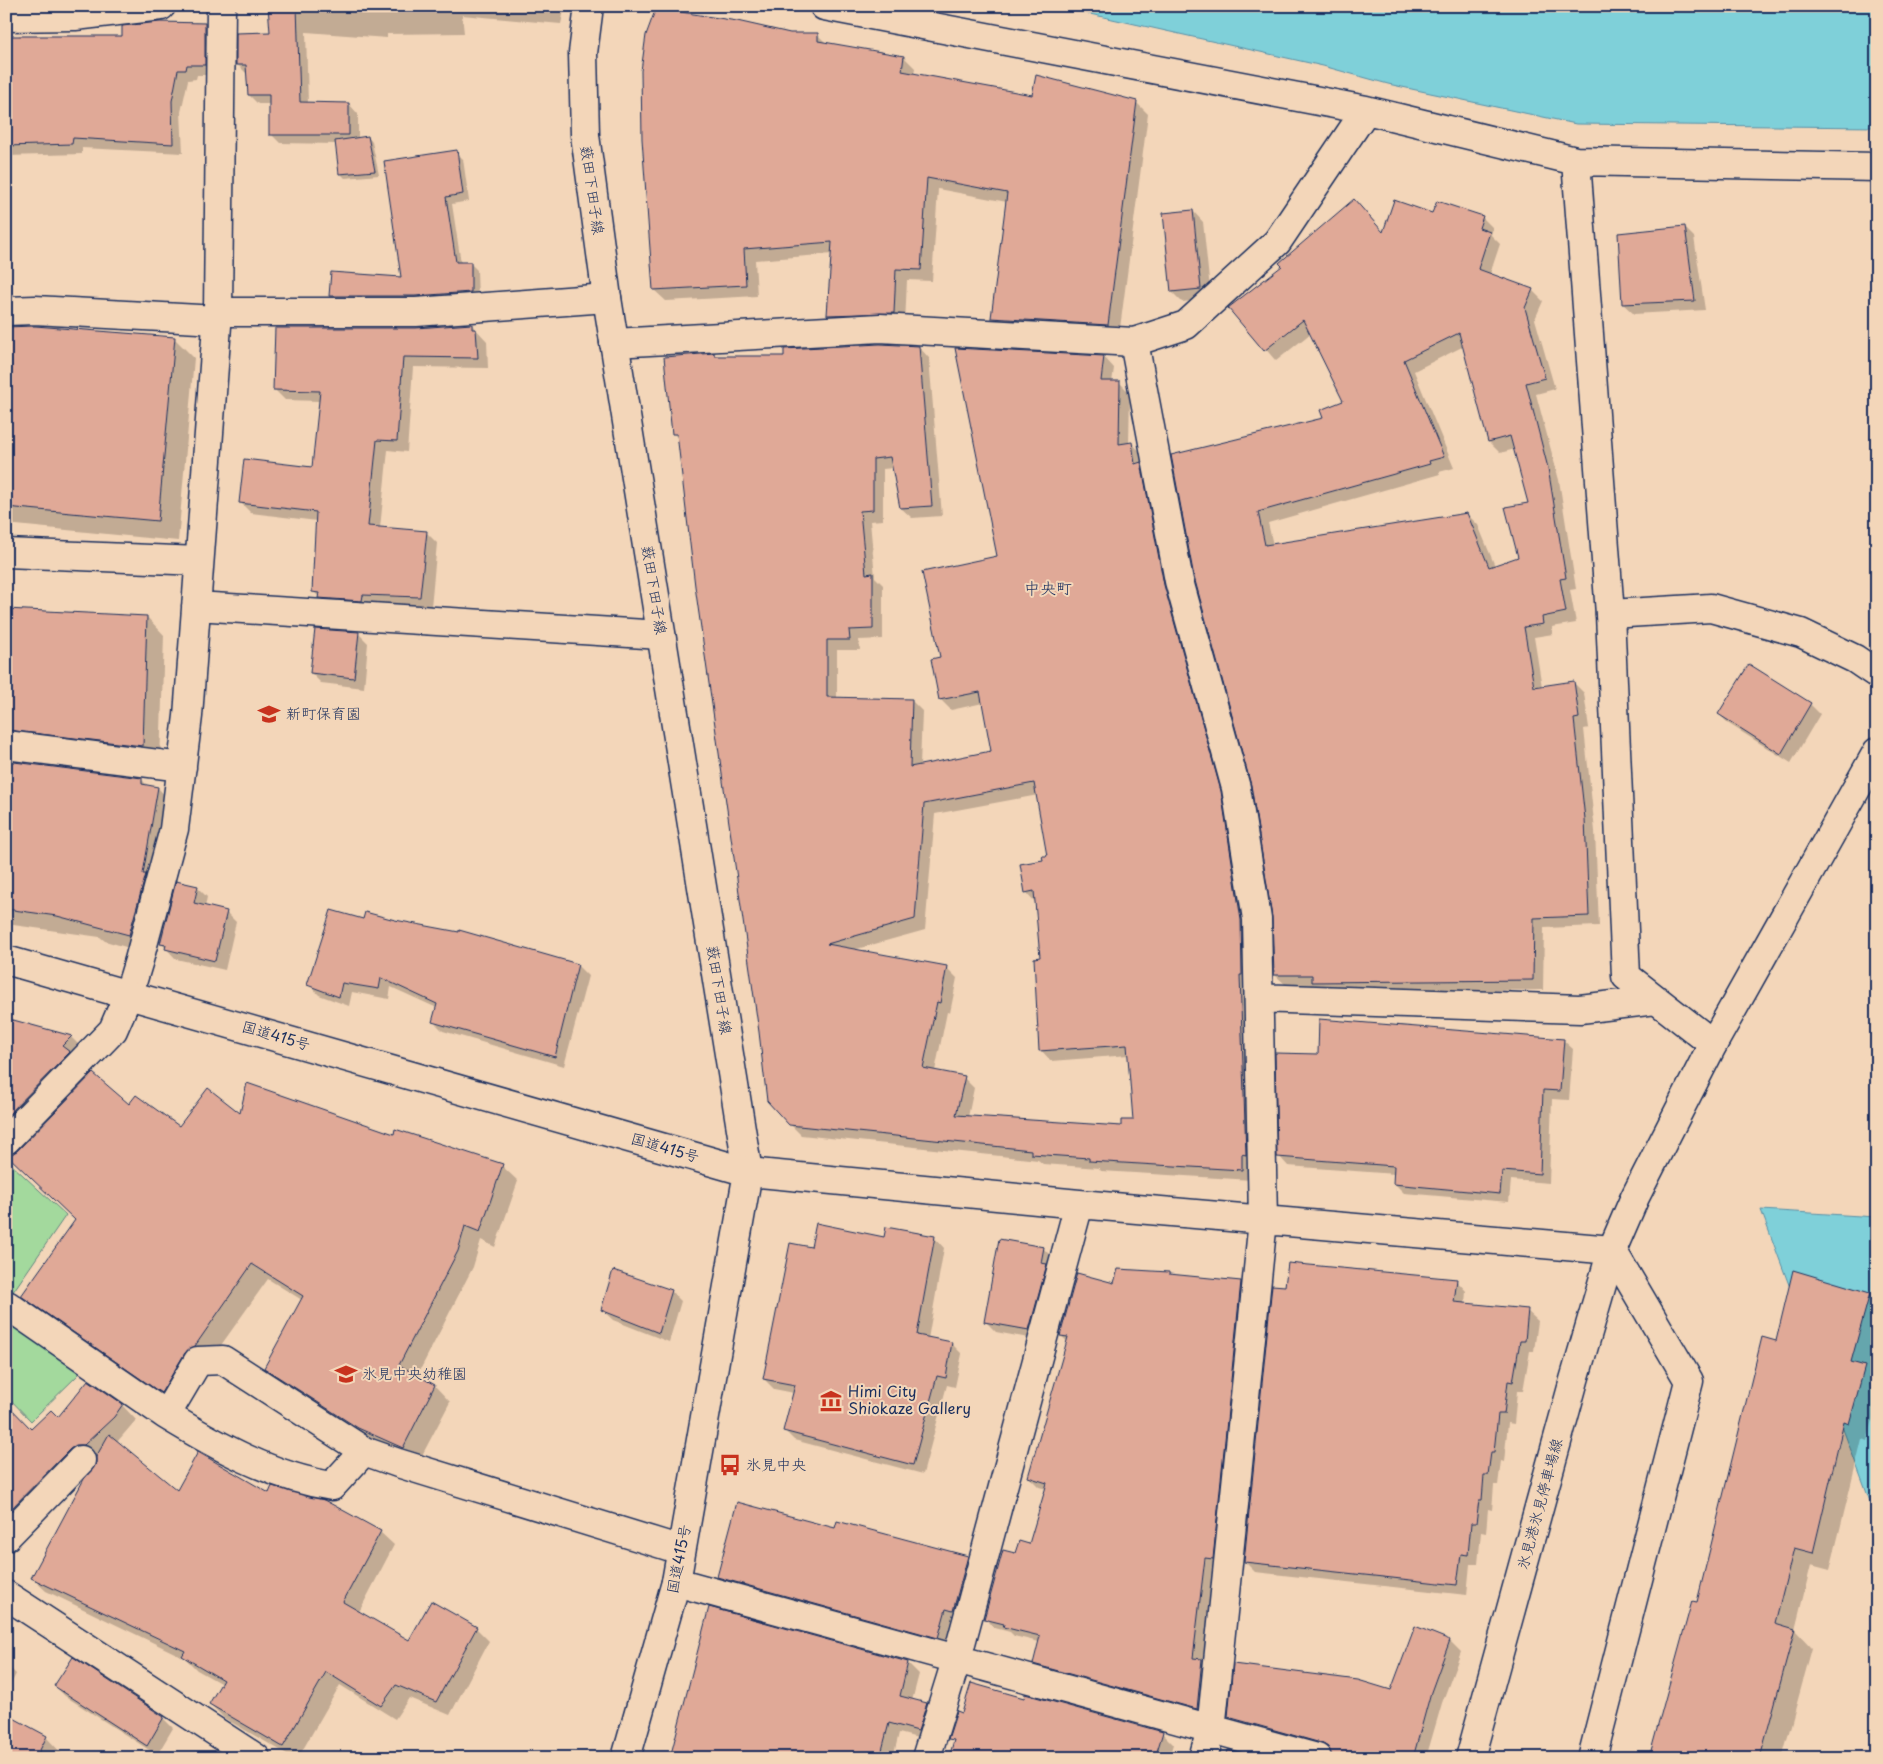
<svg xmlns="http://www.w3.org/2000/svg" width="1883" height="1764" font-family="'Playpen Sans','Klee One',sans-serif">
  <rect width="100%" height="100%" fill="#f3d6b9"/>
  <filter id="ink" filterUnits="userSpaceOnUse"><feTurbulence type="fractalNoise" baseFrequency=".02" numOctaves="2"/><feDisplacementMap in="SourceGraphic" scale="10" xChannelSelector="R" yChannelSelector="G"/><feConvolveMatrix kernelMatrix="1 2 1 2 8 2 1 2 1" color-interpolation-filters="sRGB"/></filter>
  <g filter="url(#ink)">
    <!-- green -->
    <path fill="#a3d99d" stroke="#5f847e" d="M11,1164l55,51 -60,87v-133z
      M6,1312l76,59 -51,50 -25,-26z"/>
    <!-- water -->
    <path fill="#7fd0d9" stroke="#5790a8" d="M1054,6h823v121l-301,-3 -188,-40 -65,-18z
      M1761,1210l116,7v304v-1z"/>
    <!-- shadow -->
    <path fill="#0003" fill-rule="evenodd" d="M269,6h296l-4,18 -99,-9 2,18 -77,1v4l-81,-6 2,72h41l9,10v25l10,-2 4,5 7,33 -34,3 -5,-5 -4,-29 -56,-1 -9,-9 -1,-30h-12l-9,-9 -2,-21 -10,-10 34,-31z
      M205,24l10,10 -1,41h-17l-1,4 -8,1 -7,32 2,41 -101,-5v6l-76,2v-119h117z
      M790,35h28l9,9 77,13 11,11 -1,6 119,22 103,6 12,12 -29,222 -115,-7 -12,-11 15,-116 -69,-13 -6,92 -25,-1 -2,44 -65,2 -11,-11 4,-61 -78,6 2,36 -91,5 -12,-11z
      M456,152l7,7 6,42 -17,3 9,59h9l7,7 1,29 -141,4 -7,-7 72,-17z
      M1354,201l30,33 49,-19 49,2 11,11 -2,7 9,9 -10,30 42,16 11,11 -8,18 20,70 -19,5 23,86 17,109 -6,1 6,33 -24,4 1,7 -19,3 8,50 32,-4 10,10 5,35 -5,1 11,102 4,95 -55,2 -1,62 -218,2 -7,-7h-32l-11,-10 -1,-58 -21,-132 -58,-208 130,-158 20,-17 -34,-69 -35,28 -46,-53 53,-42zM1464,346l25,96 11,11 15,-4 15,55 -10,54 -25,8 -17,-41 -11,-11 -194,31 -5,-22 172,-49 -1,-2 15,-4 -40,-97z
      M1193,211l10,11 8,77 -29,3 -10,-10z
      M1684,227l10,10 11,73 -71,4 -11,-10z
      M472,325l15,16 1,27 -75,-1 -6,85 -19,-2 -8,78 46,4 11,11 -6,64 -106,-4 -11,-11 3,-71 -66,-8 -11,-11 73,-33 7,-68 -35,-1 -11,-11 142,-60z
      M6,327l84,3 84,8 20,20 -16,183 -172,-17z
      M919,347l10,11 13,158 -30,2 -11,-10 -8,-40 -10,1v51l-13,1 5,56 8,8v54l-24,1 1,10h-23v48l74,2 11,11 -2,55 73,-14 -10,-49 -32,7 -11,-11 2,-41 56,-101 106,-200 10,11 -2,15h8l10,10 -1,51 3,-1 10,11 89,349 20,129 1,248 -151,-9 -2,-3 -56,-4 -5,-4 -237,-25 -11,-11 -30,-92 -81,-593 -6,-6 41,-79 3,3h68zM1038,795l10,62 -22,35 10,11 5,56v91l10,11 78,-6 5,66 -12,7 -154,-11 6,-29 -10,-10 -29,-7 12,-59 3,1 7,-35 -11,-11 -93,-17 72,-20 10,-116z
      M6,610l141,7 17,18 -4,129 -149,-11 -3,9 133,17 8,8 9,1 17,18 -28,147 -42,-12 -5,-4 -94,-13z
      M358,633l10,10 -4,45 -43,-5 -10,-10z
      M1749,665l61,39 10,10 -29,49 -62,-39 -10,-10z
      M197,887l10,10 -2,10 21,5 10,10 -11,48 -49,-11 -15,-16z
      M364,921l214,45 10,10 -24,90 -121,-35 -10,-10 4,-13 -46,-21 -2,12 -37,-7 -3,14 -30,-11 -10,-11z
      M6,1020l65,17 16,16 -76,92 -4,9z
      M1563,1040l10,9 -4,51 -17,-1 -3,84 -38,-3 -2,22 -105,-9 -9,-9v-10l-107,-8 -9,-10z
      M129,1105l51,23 61,-13 153,20 108,31 16,15 -23,66 -14,-7 -8,27 -56,109 18,10 15,16 -32,61 -43,-19 -93,-60 -16,-16 36,-68 -34,-21 -91,128 -138,-95 -16,-16 53,-76z
      M934,1237l10,11 -16,91 24,5 10,10 -7,33 -8,-2 -24,89 -129,-34 -10,-10 10,-37 -20,-4 -10,-10 48,-130 73,-10z
      M1043,1248l10,10 -14,82 -43,-8 -10,-10z
      M1168,1273l3,2 69,8 10,9 -47,370 9,8 -5,48 -163,-45 -10,-10 5,-21 -25,-6 -4,-4 -15,-4 -10,-10 31,-63 14,-10 17,-56 -8,-2 -10,-10 39,-135 -7,-6 54,-51z
      M1456,1280l10,11 -1,13 62,7 11,10 -4,30h-4l-7,40h-6l-3,33 -6,-1 -4,39 -3,-1 -3,24h-4l-2,25 -4,-1 -2,24 -5,-1 -3,32h-8l-3,31 -212,-23 -10,-10 41,-275z
      M671,1291l10,10 -12,41 -56,-22 -11,-10z
      M1870,1294l7,7v50l-6,22 6,7v25l-10,36 -5,-2 -32,131 -19,-5 -16,65 17,18 -30,110h-132l127,-416z
      M6,1404l25,26 28,-11 63,-14 14,15 -19,22 60,50 93,3 110,37 14,13 -35,67 50,30 67,-14 13,13 -39,74 -41,-17 -14,21 -55,-34 -42,73h-4l-70,-40 -14,-14 12,-20 -25,-14 -12,-12 -139,-67 -14,-13 65,-113v-6h-6l-85,76z
      M836,1529l132,28 12,12 -30,80 -220,-60 -12,-12z
      M1415,1628l35,13 11,11 -19,51 -16,55h-93v-5l-93,-26 -11,-11 163,-25z
      M908,1663l11,11 -7,27 14,3 11,11 -8,26 -30,-8 -6,25h-222z
      M6,1664l10,10 -10,20z
      M55,1686l108,32 10,10 -16,27 -92,-59z
      M1025,1700l137,33 11,11 -4,14h-219l5,-15 -5,-5 13,-24z
      M46,1737l20,21h-60z"/>
    <!-- building -->
    <path fill="#e0a997" stroke="#1b2f5e" fill-rule="evenodd" d="M268,6h29l3,96 49,1v32h-80v-40h-21l-2,-30h-10v-32l34,-1z
      M656,8l81,13 53,12h28v8l86,15 -2,15 130,24 4,-20 101,26 -29,224 -117,-7 16,-125 -80,-15 -6,92 -25,-1 -2,44 -67,2 5,-73 -88,7 2,36 -93,5 -11,-151 -1,-68 5,-36z
      M160,22l45,1v42h-18l-1,5h-8l-6,31 1,43 -100,-6 -1,6 -66,2v-110h116v-10z
      M368,136l7,35 -36,3 -4,-33z
      M457,150l6,44 -17,3 10,65h15v30l-56,4h-86l2,-24 70,5 -17,-116z
      M1354,199l29,33 11,-32 38,13 5,-12 46,15 -4,12 11,4 -12,37 55,20 -8,19 20,70 -19,5 22,85 18,110 -6,1 6,33 -24,5 1,7 -19,3 10,60 40,-6 5,37 -5,1 11,100 4,97 -55,2 -1,62 -221,2v-7h-38l-2,-58 -21,-132 -57,-208 -23,-122 152,-37 -3,-8 23,-9 -40,-81 -39,31 -36,-43 54,-42 -3,-3zM1459,333l29,109 22,-6 18,67 -23,4 13,50 -29,10 -22,-54 -202,32 -7,-33 172,-48 -1,-3 15,-4 -40,-97z
      M1193,210l8,79 -30,3 -8,-79z
      M1685,226l10,75 -73,3 -4,-71z
      M472,324v5h4l2,29 -75,-1 -6,84 -20,-1 -9,86 59,5 -7,66 -57,-2 -1,6 -44,-3 1,-5 -7,-1 4,-80 -77,-9 5,-44 68,8 8,-76 -47,-1 2,-62h141z
      M35,326l140,11 -17,184 -152,-14v-180z
      M880,344l39,2 13,160 -32,2 -10,-51 -17,2v51l-13,1 6,63 7,-1v56l-24,1 1,10h-23v57l85,2 -2,68 81,-16 -11,-59 -41,8 -8,-41 9,-2 -18,-85 75,-16 -42,-208 149,8 -3,25h19l-1,63 13,-2 3,22 6,-2 23,123 57,206 20,129 1,55h-2l6,180 -4,-1v16l-153,-9v-3l-58,-4v-4l-242,-25 -22,-24 -8,-69 -64,-446 -18,-152h-5l-8,-77 50,-4 1,3h69v-7zM1034,783l13,73h-5l1,4 -23,4 5,29 9,-2 6,66 -6,1 5,93 88,-6 6,75h-12v6l-165,-11 9,-39 -42,-8 14,-66 3,1 7,-37 -120,-22 88,-25 9,-115z
      M6,609l141,7 -4,130 -137,-16z
      M315,629l44,3 -5,46 -44,-5z
      M1749,664l62,39 -30,51 -63,-40z
      M6,761l136,17v6l16,3 -15,87h3l-17,61 -72,-19 -51,-7z
      M176,881l22,5 -4,17 33,8 -12,50 -50,-12 1,-4 -6,-1z
      M331,910l32,9 2,-7 30,8 64,12v-2l119,34 -23,93 -123,-35 5,-18 -56,-26 -2,11 -37,-6 -3,14 -32,-12z
      M6,1018l66,18 -10,10 8,6 -64,65z
      M1319,1019l245,20 -4,52 -17,-1 -3,84 -38,-3 -2,23 -107,-10 1,-18 -117,-9 -2,-104 43,1z
      M93,1073l36,31 7,-9 43,31 29,-38 32,25 7,-30 147,51 1,-5 108,35 -23,68 -15,-6 -7,25 -59,114 36,20 -32,63 -45,-20 -94,-60 39,-72 -51,-32 -57,82 -10,7 -24,40 -140,-97 54,-76 -68,-65 10,-4z
      M816,1223l68,14 2,-10 49,9 -18,99 35,7 -6,36 -9,-2 -24,89 -130,-34 12,-46 -32,-6 27,-136 21,4z
      M999,1239l45,8 -3,16 6,1 -18,66 -45,-8z
      M1288,1263l169,16 -3,23 74,7 -3,32h-5l-7,41 -5,-1 -4,33h-6l-4,38h-3l-3,23h-4l-2,25h-3l-3,23h-5l-3,32 -7,-1 -4,31 -213,-23 28,-277 13,1z
      M1118,1269l51,3v2l72,7 -28,278 -8,-1 -12,100 9,1 -5,50 -164,-45 7,-28 -37,-9 1,-3 -20,-5 19,-69 12,3 4,-12 10,3 18,-61 -19,-6 40,-140 -8,-1 17,-63 37,10z
      M613,1270l59,20 -13,43 -58,-23z
      M1793,1270l77,23 -19,69 14,4 -16,58 -5,-2 -31,131 -19,-5 -19,75 20,6 -35,129h-111l43,-157 5,1 65,-265 14,4z
      M88,1380l35,24 -9,13 -30,28h-8l-6,4 -64,65v-111l25,26 20,-19 7,7z
      M109,1434l68,56 21,-38 71,41 3,-7 52,14 57,31 -38,71 66,38 22,-39 46,26 -41,75 -40,-17 -15,21 -55,-34 -43,75 -74,-43 14,-24 -41,-24 3,-5 -154,-73 53,-99 12,-15v-7z
      M737,1502l98,26 2,-7 131,35 -15,55 -7,-2 -8,29 -221,-61z
      M709,1607l199,55 -8,34 27,7 -9,28 -29,-8 -9,35h-210z
      M1415,1626l35,14 -19,52 -18,66h-81l-4,-11 -7,-4 -93,-26 5,-53 125,16 33,10z
      M73,1657l91,60 -17,29 -93,-60z
      M971,1683l53,15 1,-4 138,38 -8,26h-206l5,-18 -6,-1 9,-28 5,2z
      M6,1714l41,22 -11,22h-30z
      M1228,1750l29,8h-31z"/>
    <g fill="none" stroke-linecap="round" stroke-linejoin="round">
      <!-- minor casing -->
      <g stroke="#1b2f5e" stroke-width="31">
        <path id="minor" d="M824,6l542,104 210,51 301,6
          M6,17l69,-1 86,-10
          M1576,161l34,453 16,362 87,68
          M6,311l29,-1 182,10
          M218,312h198l191,-14
          M1134,342l45,239 57,207 21,131 6,301 -52,510 -8,28
          M614,343l266,-15 254,14 52,-17 91,-83 89,-132
          M6,553l193,8
          M196,606l465,29
          M6,745l176,22
          M1260,998l320,11 76,-9
          M6,1140l107,-110 16,-37 10,-33 35,-131 14,-113 30,-404 3,-306
          M748,1172l331,32 533,46 77,131 -97,377
          M7,1305l159,110
          M364,1451l-141,-91 -25,1 -32,54c51,31 107,62 166,71l32,-35 34,12 283,87
          M6,1537l75,-77
          M676,1582l641,176
          M6,1595l250,163
          M926,1758l31,-100 122,-454"/>
      </g>
      <!-- tertiary casing -->
      <g stroke="#1b2f5e" stroke-width="31">
        <path id="tertiary" d="M1610,614l101,-6 90,25 54,26 22,15
          M1612,1250l23,-53 78,-153 164,-292"/>
      </g>
      <!-- secondary casing -->
      <g stroke="#1b2f5e" stroke-width="31">
        <path id="secondary" d="M589,6l-6,47 2,82 22,163 141,874
          M1470,1758l104,-378 38,-130"/>
      </g>
      <!-- trunk casing -->
      <g stroke="#1b2f5e" stroke-width="31">
        <path id="trunk" d="M6,960l742,212 -72,410 -50,176"/>
      </g>
      <!-- minor -->
      <use href="#minor" stroke="#f3d6b9" stroke-width="28"/>
      <!-- tertiary -->
      <use href="#tertiary" stroke="#f3d6b9" stroke-width="28"/>
      <!-- secondary -->
      <use href="#secondary" stroke="#f3d6b9" stroke-width="28"/>
      <!-- trunk -->
      <use href="#trunk" stroke="#f3d6b9" stroke-width="28"/>
    </g>
  </g>
  <!-- icons -->
  <defs>
    <g id="school-bare" transform="scale(1.725)"><path d="M0-5L7-2L0 1L-7-2ZM-4 1L0 2.5L4 1V4Q0 6-4 4Z" fill="#c8321e" stroke="#f3d6b9" stroke-width="2.5" paint-order="stroke"/></g>
    <g id="museum-bare" transform="scale(1.725)"><path d="M0-6L6-3V-2H-6V-3ZM-5-1h2V3h-2ZM-1-1h2V3h-2ZM3-1h2V3H3ZM-6 4H6V6H-6Z" fill="#c8321e" stroke="#f3d6b9" stroke-width="2.5" paint-order="stroke"/></g>
    <g id="bus-bare" transform="scale(1.725)"><path d="M-5-6H5V4H4V6H2V4H-2V6H-4V4H-5ZM-3.5-4V0h7V-4ZM-3.5 1.2v1.5H-2V1.2ZM2 1.2v1.5H3.5V1.2Z" fill="#c8321e" stroke="#f3d6b9" stroke-width="2.5" paint-order="stroke"/></g>
  </defs>
  <g fill-rule="evenodd">
    <use href="#school-bare" x="269" y="714"/>
    <use href="#school-bare" x="346" y="1374"/>
    <use href="#museum-bare" x="831" y="1401"/>
    <use href="#bus-bare" x="730" y="1465"/>
  </g>
  <g text-anchor="middle" stroke-width="4" stroke-linejoin="round" paint-order="stroke">
    <!-- street labels -->
    <g font-size="15" fill="#1b2f5e" stroke="#f3d6b9">
      <text transform="translate(592 190) rotate(82)" y="5">薮田下田子線</text>
      <text transform="translate(654 590) rotate(81)" y="5">薮田下田子線</text>
      <text transform="translate(719 990) rotate(81)" y="5">薮田下田子線</text>
      <text transform="translate(276 1036) rotate(16)" y="5">国道415号</text>
      <text transform="translate(665 1148) rotate(16)" y="5">国道415号</text>
      <text transform="translate(1540 1504) rotate(-75)" y="5">氷見港氷見停車場線</text>
      <text transform="translate(679 1559) rotate(-79)" y="5">国道415号</text>
    </g>
    <!-- poi labels -->
    <g font-size="15" fill="#1b2f5e" stroke="#f3d6b9" text-anchor="start">
      <text x="286" y="719">新町保育園</text>
      <text x="362" y="1379">氷見中央幼稚園</text>
      <text x="848" y="1397">Himi City<tspan x="848" dy="17">Shiokaze Gallery</tspan></text>
      <text x="746" y="1470">氷見中央</text>
    </g>
    <!-- neighbourhood labels -->
    <g font-size="16" fill="#1b2f5e" stroke="#f3d6b9">
      <text x="1048" y="594">中央町</text>
    </g>
  </g>
  <!-- margin -->
  <rect width="1883" height="1764" fill="none" stroke="#f3d6b9" stroke-width="25"/>
  <rect x="12" y="12" width="1858" height="1739" fill="none" stroke="#1b2f5e" stroke-width="2" filter="url(#ink)"/>
</svg>
